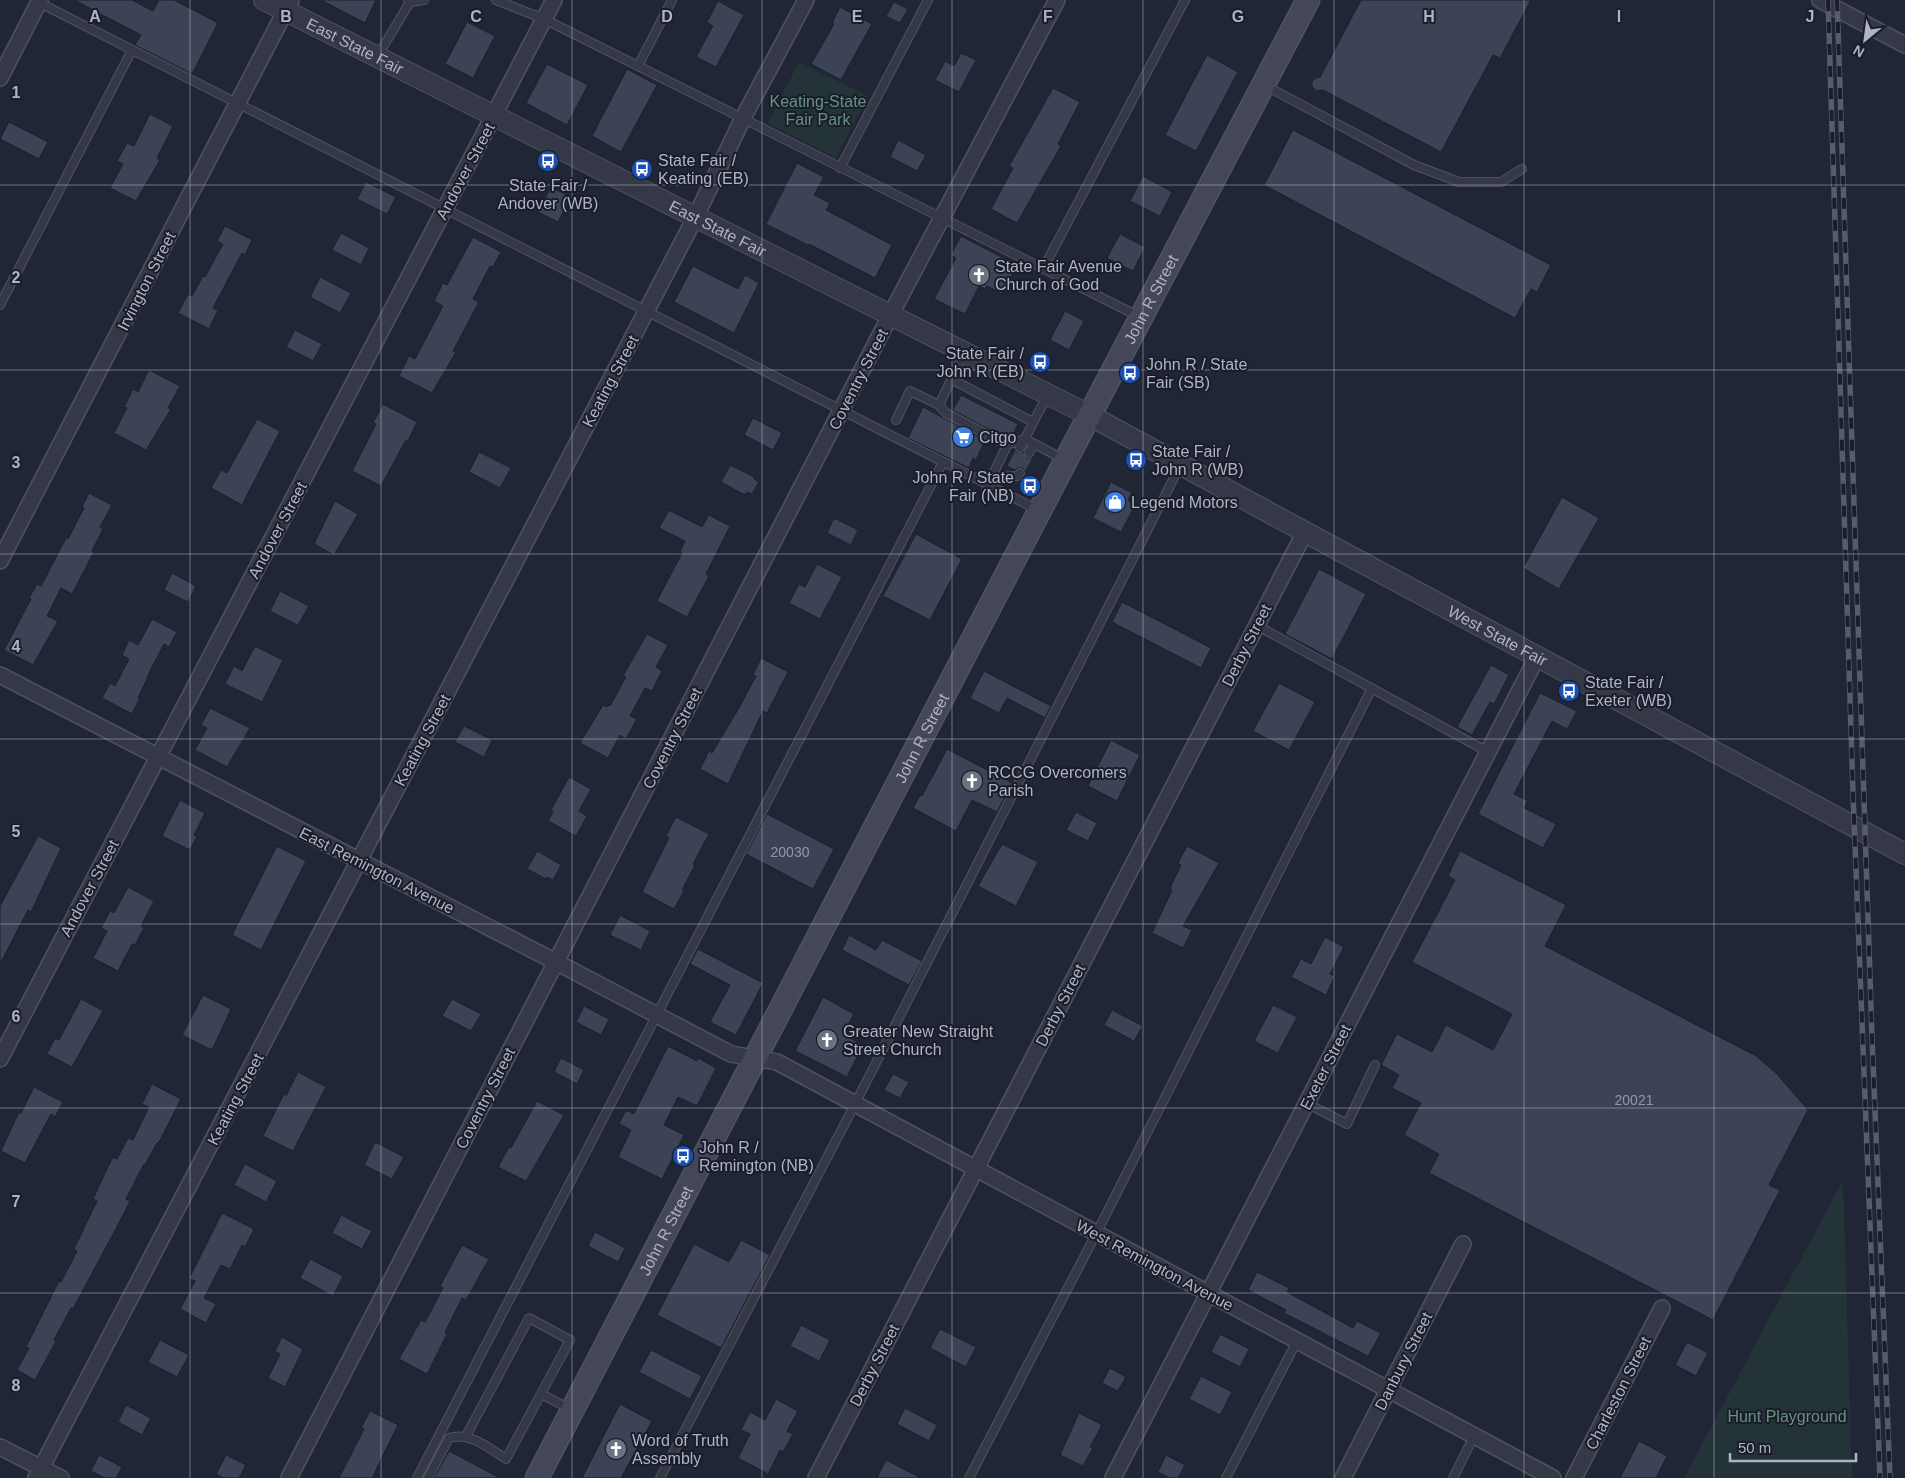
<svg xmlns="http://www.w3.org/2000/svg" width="1905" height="1478" font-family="Helvetica,sans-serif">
  <rect width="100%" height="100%" fill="#212636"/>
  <!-- green -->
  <path fill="#243338" d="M799,62l69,34 -32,62 -68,-35z
    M1843,1180l9,298h-168z"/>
  <!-- building -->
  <path fill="#3d4356" stroke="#1c202d" d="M74,0h58l21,11 6,-11h15l44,23 -26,51 -57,-29 6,-10z
    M321,0h55l-11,23z
    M1361,0h170l-31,58 -7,-3 -52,97 -118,-62 -6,1 -5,-4v-5l3,-4 5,-1z
    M718,1l26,14 -28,52 -20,-10 17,-31 -6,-4z
    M894,2l14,7 -8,14 -14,-7z
    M840,7l32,17 -31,56 -30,-16 23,-40 -2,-1z
    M467,22l28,14 -22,42 -28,-14z
    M961,53l15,7 -17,32 -24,-12 10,-19 9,5z
    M1207,55l31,17 -42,79 -31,-16z
    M547,64l41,21 -21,40 -41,-22z
    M627,69l30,16 -36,67 -29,-16z
    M1053,88l27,14 -22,42 3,2 -44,77 -26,-14 22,-41 -4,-2z
    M150,114l23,12 -16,32 3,2 -24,41 -26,-13 13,-24 -6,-3 10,-18 7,3z
    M9,122l39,20 -9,17 -39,-20z
    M1293,130l258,135 -14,27 -6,-3 -16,29 -251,-133z
    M898,140l28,15 -9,16 -27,-14z
    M797,163l27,14 -10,18 16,8 -4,7 66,35 -17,33 -66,-34 -1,1 -42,-21z
    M1143,176l29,16 -12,24 -30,-15z
    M366,182l30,15 -9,17 -30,-15z
    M551,187l20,10 -13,25 -20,-10z
    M225,226l27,14 -7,15 -3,-2 -29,55 5,2 -9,19 -31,-16 10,-19 4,2 11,-20 2,1 18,-33 -6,-3z
    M341,233l28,15 -8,17 -29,-15z
    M1120,234l25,13 -12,24 -26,-13z
    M961,236l56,29 -15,29 -15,-8 -2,3 -6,-3 -14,28 -31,-15 22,-41 -5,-3z
    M473,237l28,15 -8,15 -3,-1 -17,33 6,3 -26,49 3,1 -24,41 -33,-17 10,-20 6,3 28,-53 -9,-5 9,-18 4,2z
    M693,266l45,23 7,-14 14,8 -25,50 -60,-31z
    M320,277l31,16 -11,20 -30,-16z
    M1065,311l19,10 -15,29 -19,-10z
    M295,330l27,14 -9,17 -27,-14z
    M149,370l31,16 -12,22 3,1 -25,41 -32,-17 13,-25 -3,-1 9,-18 5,3z
    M961,395l57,29 -7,14 -4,1 -54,-29z
    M383,404l34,18 -9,19 -2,-1 -25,46 -29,-15 24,-47 -3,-1z
    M923,407l62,33 -9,20 -3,-2 -4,10 -61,-30z
    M753,418l29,15 -9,17 -29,-15z
    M257,419l23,12 -38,74 -31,-17 10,-18 6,3z
    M1015,450l3,3 6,-1 3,6h4l3,-2 -9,16 -2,-4h-5l-3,2 -8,-4z
    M479,452l32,16 -11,20 -31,-16z
    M730,465l24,12v2l5,3 -7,12 -5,-2 -2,3 -24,-13z
    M1111,482l21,11 -4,7 8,4 -15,28 -28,-14z
    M89,493l23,12 -12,22 3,2 -11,22 2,1 -22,42 -11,-6 -14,28 11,5 -25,44 -29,-15 27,-51 -2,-1 8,-14 4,2 25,-48 2,1 16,-31 -2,-1z
    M1562,497l37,21 -40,71 -36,-21z
    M335,501l23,13 -24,41 -20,-11z
    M669,510l33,17 7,-12 21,11 -24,48 3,2 -22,41 -30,-16 25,-48 -2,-1 5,-11 -26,-13z
    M834,518l24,12 -7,15 -24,-12z
    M916,534l46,25 -32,61 -47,-24z
    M817,564l25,13 -22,42 -31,-16 10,-19 6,3z
    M1319,569l47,25 -34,65 -47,-25z
    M172,573l24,13 -8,16 -24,-12z
    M280,591l29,15 -11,19 -28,-14z
    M1122,602l89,46 -10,20 -89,-46z
    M152,619l25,13 -8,15 -5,-3 -17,33h1l-10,21h2l-8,16 -30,-16 8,-15 5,3 14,-27 -7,-4 7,-15 9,5z
    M647,634l21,11 -12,22 6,4 -10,20 -7,-3 -15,28 7,3 -11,20 -6,-4 -12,23 -28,-15 23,-38 4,2 1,-2 2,1 16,-29 -3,-1z
    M255,646l28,14 -21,42 -37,-18 9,-18 8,5z
    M761,658l27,14 -21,41 -4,-2 -35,73 -28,-15 9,-18 3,2 27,-45 17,-32 -3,-1z
    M1491,665l18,10 -15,29 -4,-2 -18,33 -15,-8z
    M984,671l67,35 -6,12 -38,-20 -8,15 -29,-15z
    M1279,683l36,19 -26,48 -36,-19z
    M1540,693l37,18 -10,18 -15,-8 -38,73 14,7 -4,7 32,16 -13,24 -65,-34z
    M210,708l40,20 -23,39 -32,-17 12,-22 -6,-3z
    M464,726l28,14 -8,17 -29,-15z
    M1111,740l29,15 -23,46 -29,-15z
    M947,749l65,34 -15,29 -25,-12 -16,31 -43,-23 7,-13 2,1z
    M569,777l22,12 -12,22 8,5 -11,20 -28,-15 5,-10 -2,-1z
    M180,800l25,13 -11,22 3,1 -7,14 -28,-14z
    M1076,812l21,11 -9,18 -22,-11z
    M767,814l67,35 -21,40 -67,-35z
    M676,817l33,17 -16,30 2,1 -13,25 2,1 -10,18 -32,-17 27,-54 -3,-2z
    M38,836l23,12 -30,64 -3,-2 -28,54v-58z
    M1002,844l36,18 -22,44 -38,-20z
    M277,846l29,15 -45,89 -29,-15z
    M1187,846l32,17 -36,63 9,4 -9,18 -31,-15 20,-43 -2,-2 11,-23 -3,-2z
    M537,851l24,14 -8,15 -6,-3 -1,2 -19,-10z
    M1460,851l106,54 -21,41 211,110 20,17 32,37 -39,75 11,5 -67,130 -284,-147 10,-19 -35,-19 17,-32 -29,-15 7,-13 -18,-10 16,-31 35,18 14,-27 47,25 19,-36 -100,-52 43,-82 -7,-4z
    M128,887l26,14 -13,25 3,2 -9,17 -3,-1 -14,27 -25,-13 14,-27 -6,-3 9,-17 4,2z
    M620,915l30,16 -9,19 -31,-15z
    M849,935l27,15 6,-10 40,21 -13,24 -67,-35z
    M1325,937l19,10 -14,27 5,2 -9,19 -35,-18 10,-18 10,5z
    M698,949l65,34 -27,52 -26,-13 20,-37 -40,-21z
    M203,995l28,14 -19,41 -30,-15z
    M823,997l31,17 -11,20 20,11 -16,32 -52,-26z
    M81,999l22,12 -31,56 -25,-13 8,-16 4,2z
    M452,999l29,15 -10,17 -29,-15z
    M1273,1005l24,12 -19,36 -24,-12z
    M584,1006l25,13 -8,16 -25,-13z
    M1112,1010l31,16 -9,15 -30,-16z
    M668,1046l29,15 1,-3 18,10 -19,38 -19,-9 -14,28 20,10 -22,44 -44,-22 13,-27 -12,-6 7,-14 8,4z
    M561,1058l23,12 -7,14 -23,-12z
    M298,1072l28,15 -33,64 -30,-15 21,-42 2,2z
    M893,1074l16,8 -9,16 -16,-8z
    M152,1084l29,15 -23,45 -1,-1 -12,22 -1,-1 -18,35 4,2 -10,20 -47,88 -2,-1 -17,32 2,1 -21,39 -18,-10 12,-22 -3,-1 33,-66 2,1 16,-31 -3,-2 23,-48 -4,-2 12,-26 8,-16 4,2 11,-21 5,2 16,-33 -7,-3z
    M34,1087l29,15 -8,15 -4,-3 -26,49 -24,-12 18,-39 2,1z
    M537,1101l27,14 -38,66 -28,-14 11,-20 2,1z
    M375,1142l29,15 -12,22 -28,-14z
    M245,1164l32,17 -11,21 -32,-17z
    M222,1213l32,16 -9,18 -3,-2 -12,24 -9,-4 -17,33 12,6 -10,19 -26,-14 15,-28 -6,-2z
    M341,1215l31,16 -10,18 -30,-16z
    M595,1232l30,16 -7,14 -30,-16z
    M741,1240l29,15 -49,93 -64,-33 37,-71 35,18z
    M462,1245l27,14 -23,41 -4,-2 -17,34 2,2 -20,40 -28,-15 22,-39 4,2 18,-34 -3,-2z
    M310,1259l33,17 -10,20 -33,-18z
    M1257,1272l32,16 -2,4 66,36 4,-7 24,12 -13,23 -84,-43 2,-3 -38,-20z
    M801,1325l29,15 -11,21 -29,-15z
    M940,1329l36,18 -10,20 -36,-19z
    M1220,1334l29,15 -9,18 -29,-15z
    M282,1337l21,12 -18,38 -17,-9 12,-24 -5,-3z
    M160,1340l29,15 -12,22 -29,-15z
    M1687,1342l21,11 -12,23 -21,-11z
    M651,1350l51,26 -12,23 -51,-27z
    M1110,1368l16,9 -8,14 -16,-8z
    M1201,1376l31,16 -12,23 -31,-16z
    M776,1399l22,12 -11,20 6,3 -10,18 -3,-2 -12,24 -30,-16 12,-24 -9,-4 9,-18 15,8z
    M620,1404l32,17 -31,57h-39z
    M126,1405l25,13 -9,17 -24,-13z
    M905,1408l32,17 -8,16 -32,-17z
    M370,1411l28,14 -26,53h-33l25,-49 -3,-1z
    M1079,1413l23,12 -12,22 3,1 -10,18 -23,-11z
    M1639,1441l28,15 -11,22h-36z
    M449,1451l51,27h-66z
    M99,1455l23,12 -6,11h-11l-14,-7z
    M226,1455l20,10 -7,13h-15l-8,-4z
    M1166,1455l19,10 -7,13h-8l-12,-6z
    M886,1460l35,18h-44z"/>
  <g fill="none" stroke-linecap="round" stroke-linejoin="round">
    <!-- service casing -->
    <g stroke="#4f5361" stroke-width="10">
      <path id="service" d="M408,0l2,2 14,-2
        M496,0l48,19 596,298
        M38,2l1000,508
        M377,57l33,-55
        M638,66l34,-66
        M1266,86l148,79 45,17h42l21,-13
        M840,168l88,-168
        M1043,269l142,-269
        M0,305l132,-255
        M951,379l82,43
        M939,405l7,8 61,32
        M896,420l14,-29 29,14 25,-52
        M1020,448l27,-52
        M1029,453l5,-9
        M992,477l26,-1 2,-3
        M988,485l19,-40 18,-6 38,20
        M1256,625l232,127
        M1306,1103l41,21 28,-59
        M541,1394l29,15
        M417,1478l526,-1016
        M428,1478l21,-40c20,-7 41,11 57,21l64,-119 -41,-22 -63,118
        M660,1478l195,-374 325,-638
        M969,1478l127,-244 276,-546
        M1226,1478l71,-137
        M1453,1478l21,-42"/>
    </g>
    <!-- minor casing -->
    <g stroke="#4f5361" stroke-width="18">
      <path id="minor" d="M1820,0l85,45
        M0,78l40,-78
        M0,561l291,-561
        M0,675l556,287 175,92 46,8 776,416
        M0,1059l554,-1059
        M0,1447l61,31
        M36,1478l660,-1262 47,-98 63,-118
        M289,1478l602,-1164 166,-314
        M816,1478l489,-946
        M1113,1478l424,-821
        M1343,1478l120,-234
        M1574,1478l88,-170"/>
    </g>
    <!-- tertiary casing -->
    <g stroke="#4f5361" stroke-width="22">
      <g id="tertiary">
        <path id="s1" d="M264,0l825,415 216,117 600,322"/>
      </g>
    </g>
    <!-- secondary casing -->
    <g stroke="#4f5361" stroke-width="25">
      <g id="secondary">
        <path id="s2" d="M537,1478l529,-1018 242,-460"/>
      </g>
    </g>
    <!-- service -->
    <use href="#service" stroke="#353947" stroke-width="8"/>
    <!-- minor -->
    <use href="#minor" stroke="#353947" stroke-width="15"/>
    <!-- tertiary -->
    <use href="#tertiary" stroke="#353947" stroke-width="20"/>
    <!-- secondary -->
    <use href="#secondary" stroke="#434759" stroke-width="22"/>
    <!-- rail casing -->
    <g stroke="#575c6d" stroke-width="5.5">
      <path id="rail" d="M1828,0l25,793 27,685
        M1837,0l35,1037 18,441"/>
    </g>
    <!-- rail -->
    <use href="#rail" stroke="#1a1e2b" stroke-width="4" stroke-dasharray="11" stroke-linecap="butt"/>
  </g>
  <!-- grid -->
  <path fill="none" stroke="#afb3c3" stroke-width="1" stroke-opacity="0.55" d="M190,0v1478M381,0v1478M572,0v1478M762,0v1478M952,0v1478M1143,0v1478M1334,0v1478M1524,0v1478M1714,0v1478M0,185h1905M0,370h1905M0,554h1905M0,739h1905M0,924h1905M0,1108h1905M0,1293h1905"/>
  <!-- icons -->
  <defs>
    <g id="bus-disc" transform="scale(1.125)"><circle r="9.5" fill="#1a4fb4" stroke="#1a1e2b"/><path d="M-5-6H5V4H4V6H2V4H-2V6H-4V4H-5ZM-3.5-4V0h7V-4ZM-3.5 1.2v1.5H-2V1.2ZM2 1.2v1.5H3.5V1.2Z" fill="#fff"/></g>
    <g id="church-disc" transform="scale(1.125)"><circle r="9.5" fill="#6b7280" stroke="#1a1e2b"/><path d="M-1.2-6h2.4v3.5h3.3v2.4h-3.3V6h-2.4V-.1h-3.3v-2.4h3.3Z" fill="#fff"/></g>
    <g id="supermarket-disc" transform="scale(1.125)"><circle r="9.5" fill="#3f7fe0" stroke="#1a1e2b"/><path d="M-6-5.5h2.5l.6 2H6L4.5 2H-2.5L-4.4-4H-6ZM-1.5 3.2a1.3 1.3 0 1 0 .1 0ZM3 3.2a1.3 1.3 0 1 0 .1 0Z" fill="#fff"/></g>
    <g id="shop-disc" transform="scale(1.125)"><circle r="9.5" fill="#3f7fe0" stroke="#1a1e2b"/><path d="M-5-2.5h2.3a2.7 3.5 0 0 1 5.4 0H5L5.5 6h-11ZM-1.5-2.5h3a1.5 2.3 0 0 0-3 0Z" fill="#fff"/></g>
  </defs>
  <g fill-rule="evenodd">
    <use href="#bus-disc" x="548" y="161"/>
    <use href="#bus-disc" x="642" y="169"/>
    <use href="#church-disc" x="979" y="275"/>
    <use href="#bus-disc" x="1040" y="362"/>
    <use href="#bus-disc" x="1130" y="373"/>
    <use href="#supermarket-disc" x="963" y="437"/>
    <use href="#bus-disc" x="1136" y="460"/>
    <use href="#bus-disc" x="1030" y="486"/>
    <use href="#shop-disc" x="1115" y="502"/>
    <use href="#bus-disc" x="1569" y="691"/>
    <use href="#church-disc" x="972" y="781"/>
    <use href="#church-disc" x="827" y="1040"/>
    <use href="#bus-disc" x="683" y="1156"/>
    <use href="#church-disc" x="616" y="1449"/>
  </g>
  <g text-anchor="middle" stroke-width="4" stroke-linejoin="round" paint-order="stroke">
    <!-- number labels -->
    <g font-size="14" fill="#9297a8">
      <text x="790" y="857">20030</text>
      <text x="1634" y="1105">20021</text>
    </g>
    <!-- street labels -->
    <g font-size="16" fill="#afb3c3" stroke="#1a1e2b">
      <text dy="6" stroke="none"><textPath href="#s1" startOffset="102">East State Fair</textPath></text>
      <text transform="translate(465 171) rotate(-62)" y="6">Andover Street</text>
      <text dy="6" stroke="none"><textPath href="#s1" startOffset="508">East State Fair</textPath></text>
      <text transform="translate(146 281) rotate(-63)" y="6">Irvington Street</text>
      <text dy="6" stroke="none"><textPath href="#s2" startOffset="1329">John R Street</textPath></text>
      <text transform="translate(858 379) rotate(-63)" y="6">Coventry Street</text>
      <text transform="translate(610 381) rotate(-62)" y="6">Keating Street</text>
      <text transform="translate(277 530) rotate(-62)" y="6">Andover Street</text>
      <text dy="6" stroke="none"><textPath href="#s1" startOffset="1388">West State Fair</textPath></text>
      <text transform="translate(1246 645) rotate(-63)" y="6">Derby Street</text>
      <text transform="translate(672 738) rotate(-63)" y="6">Coventry Street</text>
      <text dy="6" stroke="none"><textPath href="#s2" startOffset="834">John R Street</textPath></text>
      <text transform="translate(422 740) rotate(-62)" y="6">Keating Street</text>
      <text transform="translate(377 870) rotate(27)" y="6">East Remington Avenue</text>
      <text transform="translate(89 888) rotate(-62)" y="6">Andover Street</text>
      <text transform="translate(1060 1005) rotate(-63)" y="6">Derby Street</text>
      <text transform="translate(1325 1067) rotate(-63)" y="6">Exeter Street</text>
      <text transform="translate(485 1098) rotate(-63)" y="6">Coventry Street</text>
      <text transform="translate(235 1099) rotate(-62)" y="6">Keating Street</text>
      <text dy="6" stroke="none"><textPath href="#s2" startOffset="279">John R Street</textPath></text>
      <text transform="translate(1155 1265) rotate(28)" y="6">West Remington Avenue</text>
      <text transform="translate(1403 1361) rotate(-63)" y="6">Danbury Street</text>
      <text transform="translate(874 1365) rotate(-63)" y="6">Derby Street</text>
      <text transform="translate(1618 1393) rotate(-63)" y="6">Charleston Street</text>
    </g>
    <!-- park labels -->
    <g font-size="16" fill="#68927a" stroke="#1a1e2b">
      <text x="818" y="107">Keating-State<tspan x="818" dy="18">Fair Park</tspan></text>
      <text x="1787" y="1422">Hunt Playground</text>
    </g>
    <!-- poi labels -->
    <g font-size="16" fill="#afb3c3" stroke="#1a1e2b" text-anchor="start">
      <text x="658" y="166">State Fair /<tspan x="658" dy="18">Keating (EB)</tspan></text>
      <text x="548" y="191" text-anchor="middle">State Fair /<tspan x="548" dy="18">Andover (WB)</tspan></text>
      <text x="995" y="272">State Fair Avenue<tspan x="995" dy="18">Church of God</tspan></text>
      <text x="1024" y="359" text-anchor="end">State Fair /<tspan x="1024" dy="18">John R (EB)</tspan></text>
      <text x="1146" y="370">John R / State<tspan x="1146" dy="18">Fair (SB)</tspan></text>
      <text x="979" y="443">Citgo</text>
      <text x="1152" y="457">State Fair /<tspan x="1152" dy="18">John R (WB)</tspan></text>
      <text x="1014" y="483" text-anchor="end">John R / State<tspan x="1014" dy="18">Fair (NB)</tspan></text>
      <text x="1131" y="508">Legend Motors</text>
      <text x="1585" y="688">State Fair /<tspan x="1585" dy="18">Exeter (WB)</tspan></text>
      <text x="988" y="778">RCCG Overcomers<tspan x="988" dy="18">Parish</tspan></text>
      <text x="843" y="1037">Greater New Straight<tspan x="843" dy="18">Street Church</tspan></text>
      <text x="699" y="1153">John R /<tspan x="699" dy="18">Remington (NB)</tspan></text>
      <text x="632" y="1446">Word of Truth<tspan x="632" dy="18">Assembly</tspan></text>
    </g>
  </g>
  <g font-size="16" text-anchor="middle" font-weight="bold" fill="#afb3c3" stroke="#1a1e2b" stroke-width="4" stroke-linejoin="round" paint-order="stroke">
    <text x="95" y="22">A</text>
    <text x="286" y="22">B</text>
    <text x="476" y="22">C</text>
    <text x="667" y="22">D</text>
    <text x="857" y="22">E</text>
    <text x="1048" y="22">F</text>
    <text x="1238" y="22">G</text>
    <text x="1429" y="22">H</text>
    <text x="1619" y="22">I</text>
    <text x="1810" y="22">J</text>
    <text x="16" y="98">1</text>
    <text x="16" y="283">2</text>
    <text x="16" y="468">3</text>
    <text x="16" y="652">4</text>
    <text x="16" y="837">5</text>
    <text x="16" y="1022">6</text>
    <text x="16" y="1207">7</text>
    <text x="16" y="1391">8</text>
  </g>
  <!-- north arrow -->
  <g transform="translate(1865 40) rotate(209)" stroke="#1a1e2b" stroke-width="4" paint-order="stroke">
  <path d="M0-4L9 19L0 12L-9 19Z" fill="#afb3c3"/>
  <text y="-8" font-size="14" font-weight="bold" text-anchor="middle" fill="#afb3c3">N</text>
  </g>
  <!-- scale -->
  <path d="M1730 1453v8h126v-8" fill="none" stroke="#afb3c3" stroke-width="2.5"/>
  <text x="1738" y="1453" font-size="15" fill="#afb3c3" stroke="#1a1e2b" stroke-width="4" paint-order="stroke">50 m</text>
</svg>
